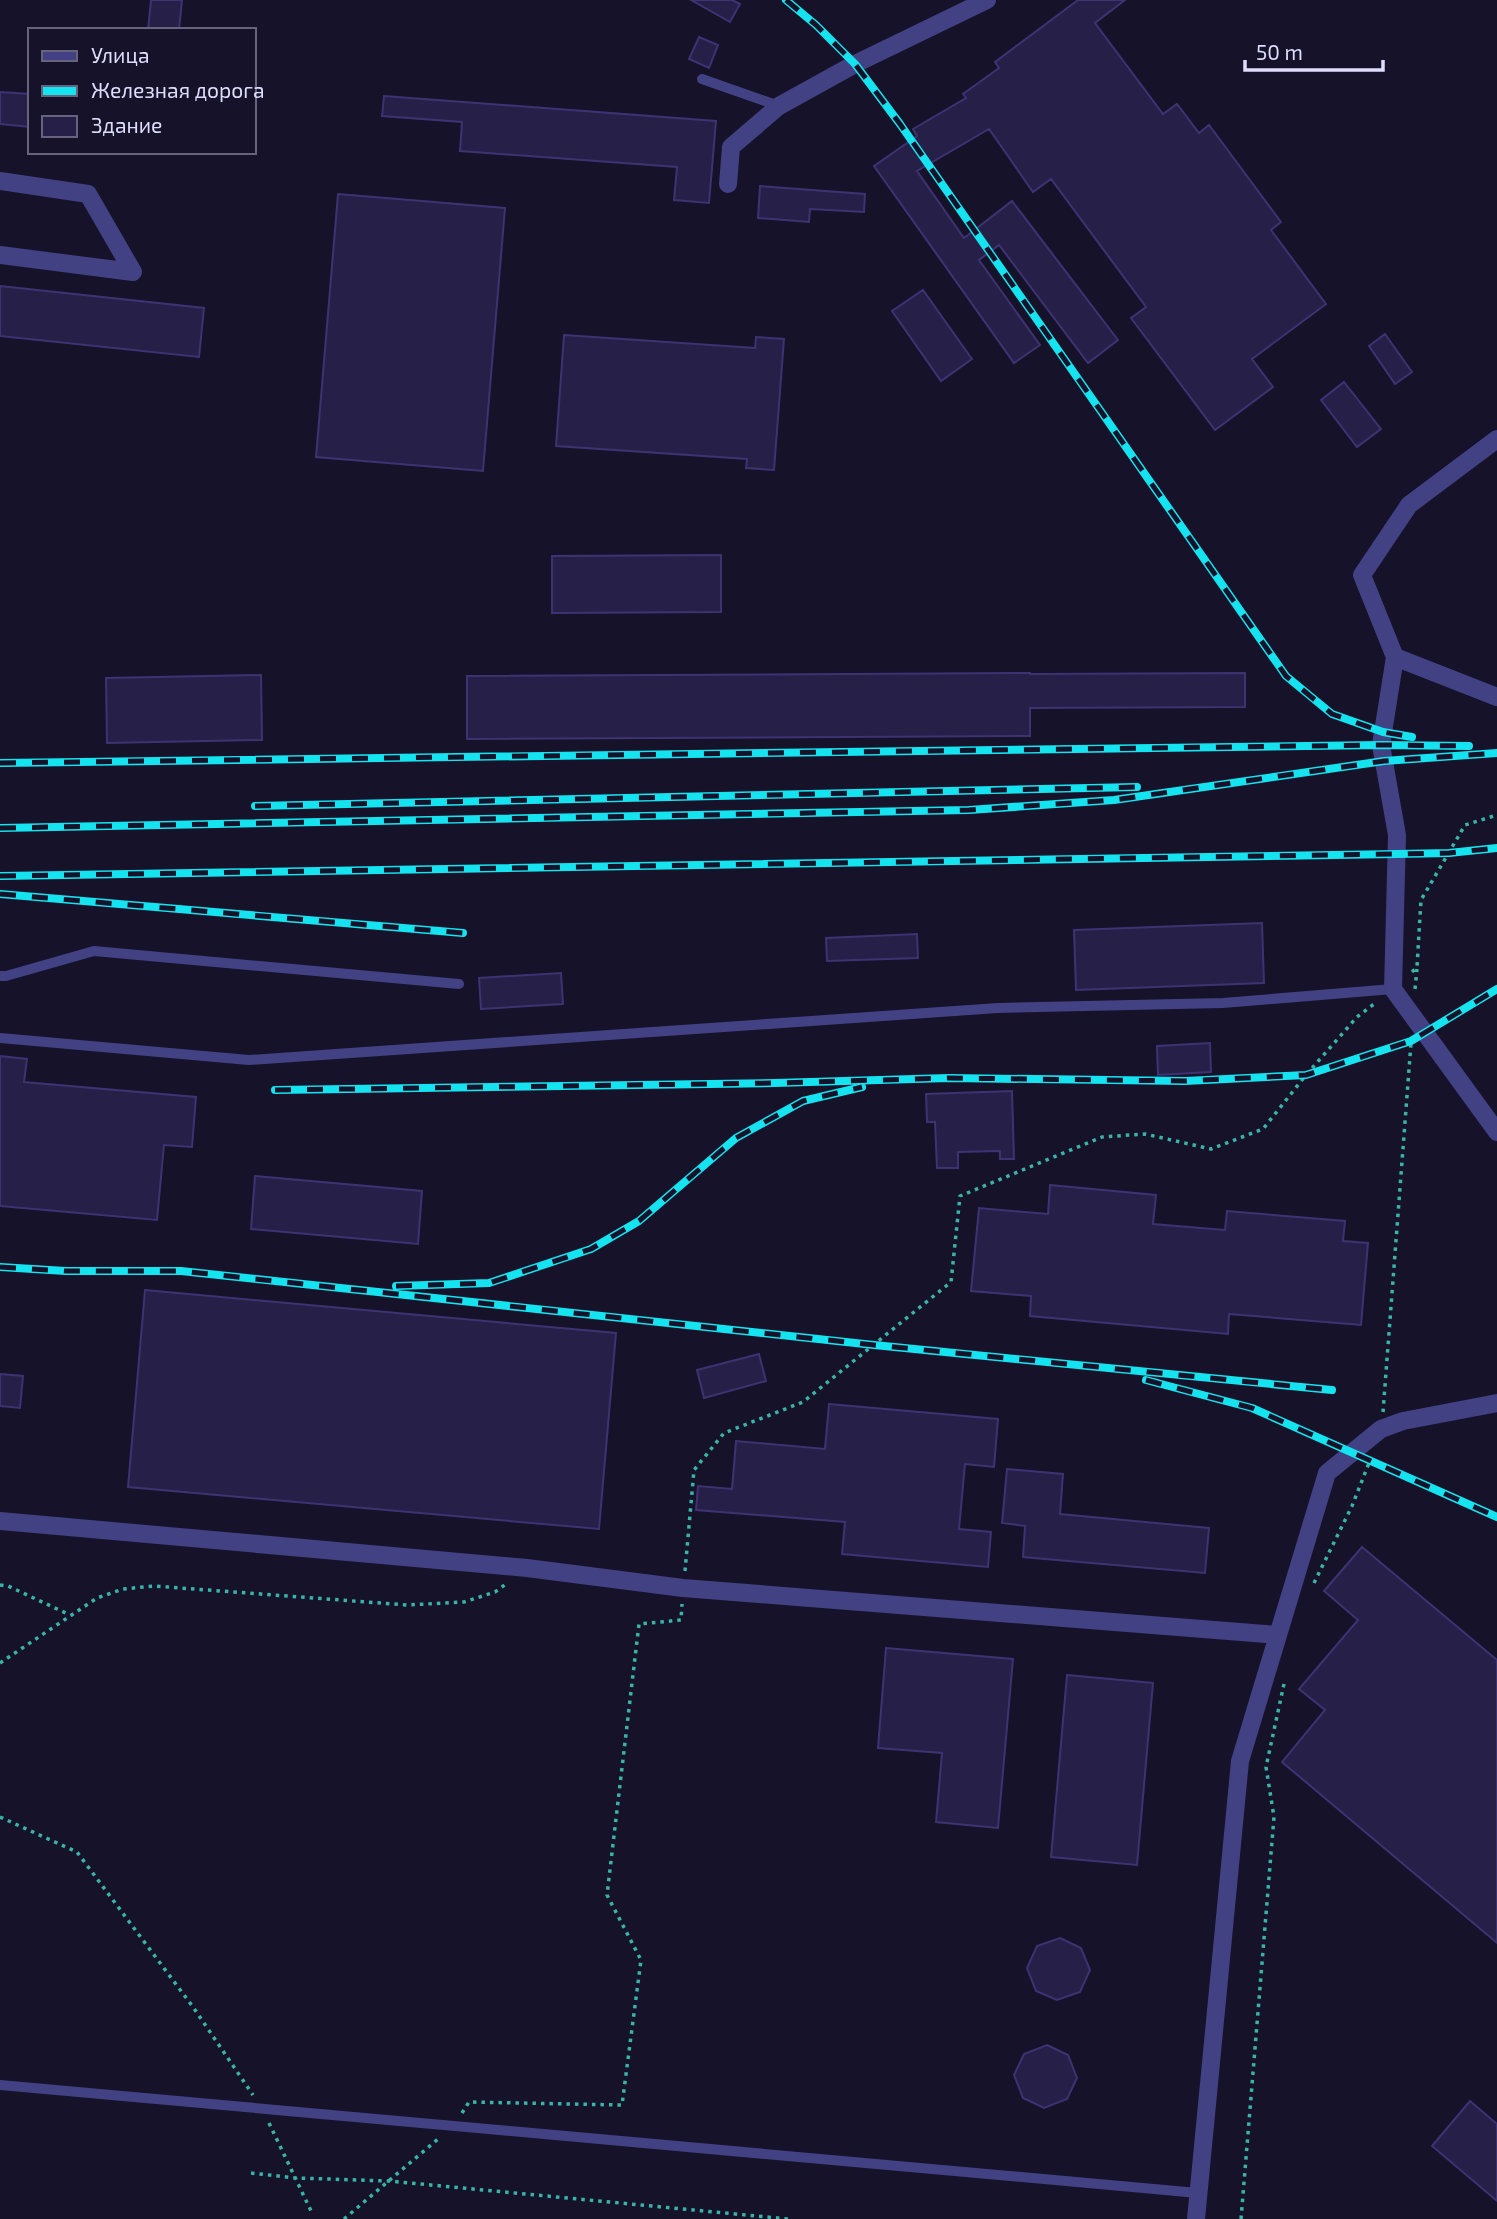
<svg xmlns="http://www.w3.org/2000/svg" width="1497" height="2219" font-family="'Exo 2',sans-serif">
  <rect width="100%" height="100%" fill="#151229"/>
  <!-- building -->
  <path fill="#262048" stroke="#3d3373" stroke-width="2" d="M151,0h31l-3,30h-31z
    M691,0h41l8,4 -10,18z
    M1078,0h47l-30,23 68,91 14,-10 22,29 10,-8 72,97 -10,8 55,74 -74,55 21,28 -58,43 -84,-112 15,-11 -95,-128 -18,13 -44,-63 -72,42 47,67 48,-37 106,139 -30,23 -89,-118 -20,15 61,85 -26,18 -140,-197 43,-30 -4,-7 53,-31 -3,-4 36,-26 -4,-6z
    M699,37l19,8 -9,23 -20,-9z
    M0,92l30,2v33l-30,-3z
    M384,96l332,25 -7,82 -35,-3 3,-33 -217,-16 2,-29 -80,-6z
    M760,186l105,8 -1,18 -54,-3 -1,13 -51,-4z
    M338,194l167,14 -22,263 -167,-14z
    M0,286l204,22 -5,49 -199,-21z
    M923,290l49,69 -31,22 -49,-70z
    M1385,334l27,38 -17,12 -26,-38z
    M564,335l191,13 1,-11 28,2 -10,131 -28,-2 1,-9 -191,-13z
    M1344,382l37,47 -24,18 -36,-47z
    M721,555v57l-169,1v-57z
    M1030,673v1l215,-1v34l-215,1v28l-563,3v-63z
    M261,675l1,65 -155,3 -1,-65z
    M1262,923l2,60 -188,7 -2,-60z
    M917,934l1,24 -91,3 -1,-23z
    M561,973l2,31 -82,5 -2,-31z
    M1210,1043l1,29 -53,3 -1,-29z
    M0,1056l27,3 -3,23 172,15 -4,50 -28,-2 -7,75 -157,-14z
    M1012,1091l2,68h-14v-8l-42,1v16h-21l-2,-46h-8l-1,-28z
    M255,1176l167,15 -4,53 -167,-15z
    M1050,1185l106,10 -3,29 72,6 2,-19 118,10 -2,20 25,2 -7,82 -132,-11 -1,20 -198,-18 1,-20 -60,-5 8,-83 69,6z
    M145,1290l471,43 -17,196 -471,-42z
    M759,1354l7,27 -62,17 -7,-28z
    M0,1374l23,2 -3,32 -20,-2z
    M829,1404l169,15 -4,48 -29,-3 -6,65 32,3 -3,35 -146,-13 3,-32 -149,-12 2,-24 34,3 4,-48 89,8z
    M1007,1469l56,5 -3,40 149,14 -4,45 -182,-16 2,-31 -23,-3z
    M1362,1547l135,113v283l-215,-181 43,-52 -26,-21 59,-69 -34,-29z
    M886,1648l127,11 -15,169 -62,-6 6,-69 -64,-5z
    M1067,1675l86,8 -16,182 -86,-8z
    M1060,1938l21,10 9,22 -10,22 -23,8 -21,-9 -9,-23 10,-22z
    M1047,2045l21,10 9,23 -10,21 -23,9 -21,-10 -9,-23 10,-21z
    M1470,2101l27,23v77l-65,-55z"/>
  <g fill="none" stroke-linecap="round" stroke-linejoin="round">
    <!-- path -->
    <path stroke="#39b4a8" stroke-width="3.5" stroke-dasharray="3.5 5" stroke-linecap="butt" d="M1412,972l5,-5 4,-67 44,-75 32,-10
      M1415,989l2,-20
      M1383,1412l28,-369
      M685,1571l9,-101 30,-37 79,-31 148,-120 9,-86 142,-59 43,-3 66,15 52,-20 43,-54 51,-58 17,-13
      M1314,1583l38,-77 17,-43
      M0,1585l8,1 62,29
      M0,1663l97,-65 26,-9 31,-3 253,19 57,-3 31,-10 11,-8
      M0,1817l77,35 116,155 60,88
      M462,2113l7,-11 153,3 19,-145 -34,-65 32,-271 42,-4 1,-16
      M269,2123l43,90
      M251,2173l45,5 93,3 399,38
      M344,2219l94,-80
      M1241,2219l33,-402 -8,-50 18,-83"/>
    <!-- lane -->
    <path stroke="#414184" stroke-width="10" d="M702,79l77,27
      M0,976h6l88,-25 365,33
      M0,1038l249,22 749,-52 225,-5 170,-14
      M0,2085l1198,108"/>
    <!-- street -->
    <path stroke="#414184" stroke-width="18" d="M0,181l88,13 45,78 -133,-17
      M728,184l3,-37 48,-41 76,-42 132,-64
      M1497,439l-88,66 -47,70 33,82 -14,88 16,90 -4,154 104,143
      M1395,657l102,40
      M0,1521l527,47 156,20 595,47
      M1196,2219l44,-458 87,-288 54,-44 22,-8 94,-18"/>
    <!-- rail casing -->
    <g stroke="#15e3f0" stroke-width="8">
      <path id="rail" d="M786,0l30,25 39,39 45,60 386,552 46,38 51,18 29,5
        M0,763l1381,-18 88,1
        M255,806l882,-19
        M0,828l969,-18 145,-10 270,-39 113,-8
        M0,876l1397,-22 52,-1 48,-5
        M0,894l463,39
        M275,1090l500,-7 174,-5 236,3 121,-6 105,-34 86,-52
        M0,1267l66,4h115l693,74 458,45
        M396,1286l93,-3 102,-34 48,-28 97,-83 67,-37 59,-14
        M1146,1380l106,28 245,109"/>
    </g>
    <!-- rail -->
    <use href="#rail" stroke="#151229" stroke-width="5" stroke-dasharray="16" stroke-linecap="butt"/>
  </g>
  <!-- legend -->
  <rect x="28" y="28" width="228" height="126" fill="#151229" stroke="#66637e" stroke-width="2"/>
  <rect x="42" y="51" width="35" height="10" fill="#414184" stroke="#66637e" stroke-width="2"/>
  <text x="91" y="63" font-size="21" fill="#dfdcfd">Улица</text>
  <rect x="42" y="86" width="35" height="10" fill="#15e3f0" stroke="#66637e" stroke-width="2"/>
  <text x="91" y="98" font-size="21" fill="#dfdcfd">Железная дорога</text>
  <rect x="42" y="116" width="35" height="21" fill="#262048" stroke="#66637e" stroke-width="2"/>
  <text x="91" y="133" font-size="21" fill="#dfdcfd">Здание</text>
  <!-- scale -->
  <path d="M1245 60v10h138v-10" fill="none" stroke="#dfdcfd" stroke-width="3.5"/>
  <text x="1256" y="60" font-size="21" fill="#dfdcfd" stroke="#151229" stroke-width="5" paint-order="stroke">50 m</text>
</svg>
